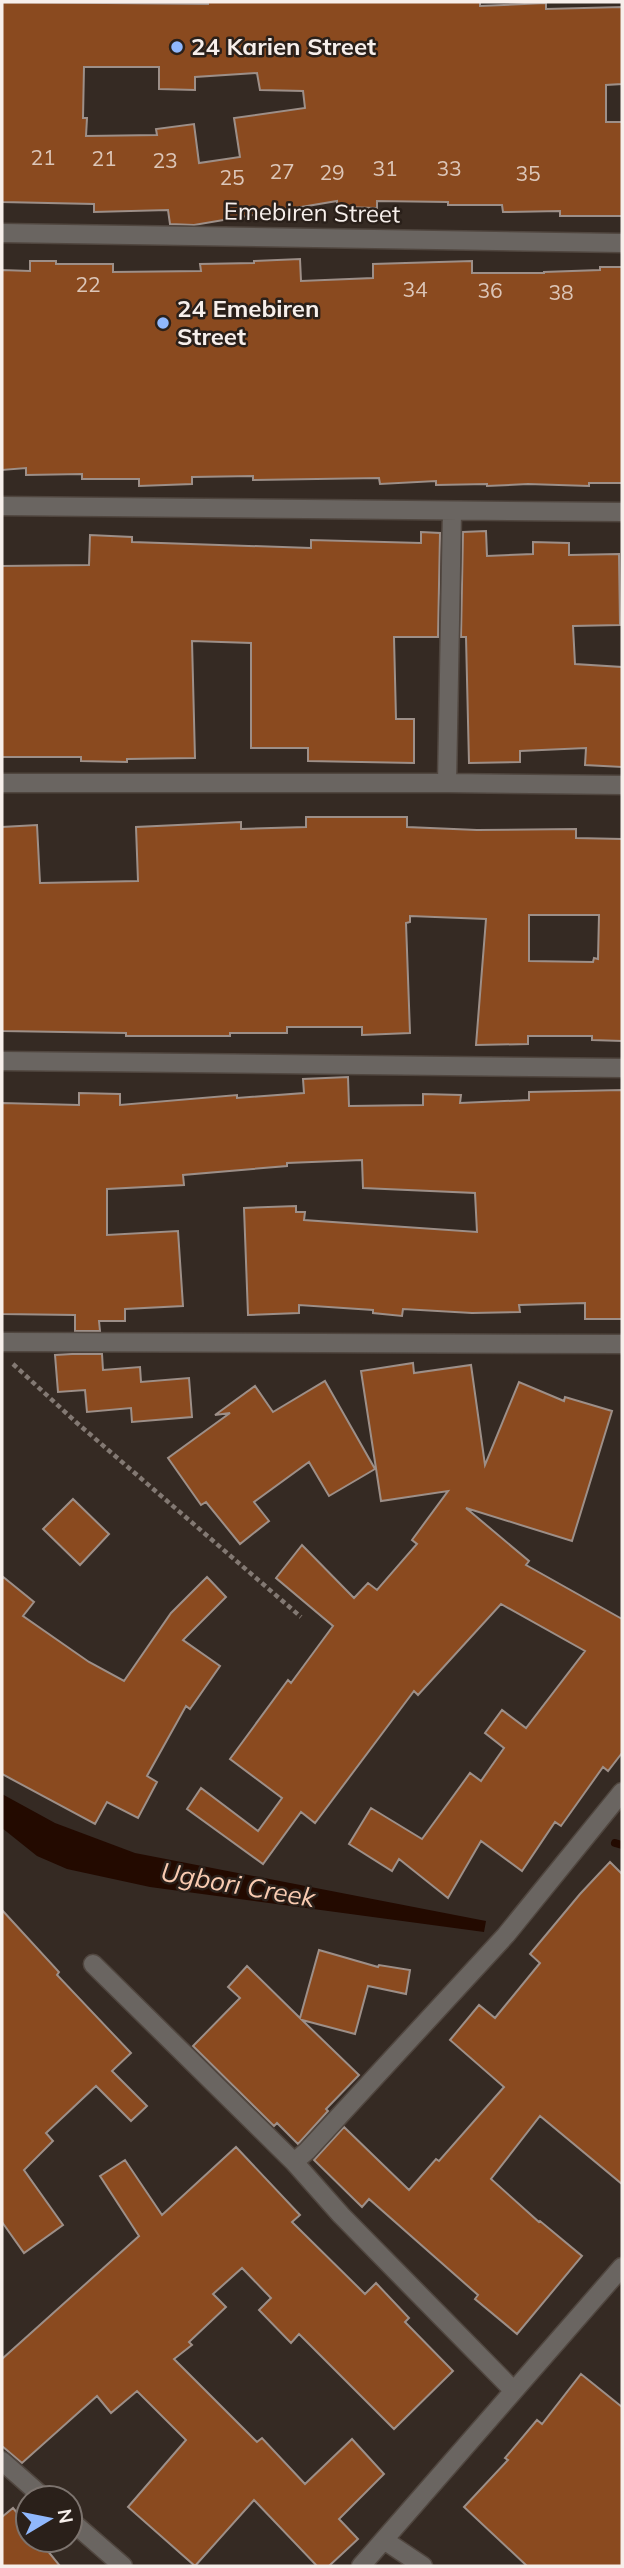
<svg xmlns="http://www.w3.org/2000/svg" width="624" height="2568" font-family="Mulish,sans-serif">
  <rect width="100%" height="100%" fill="#352a23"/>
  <!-- water -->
  <path fill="#230a00" d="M2,1794l53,29 80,30 351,68 -2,11 -334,-45 -83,-18 -30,-13 -35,-28z"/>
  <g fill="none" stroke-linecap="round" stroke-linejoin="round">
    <!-- stream -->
    <path stroke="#230a00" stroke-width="8" d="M615,1843l7,2"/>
  </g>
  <!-- building -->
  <path fill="#8a4a1f" stroke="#9d8f88" stroke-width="2" fill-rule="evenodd" d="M2,2l206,2v-2h272v4l66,-3v6l76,-2v77l-16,1v37h16v94h-62v-5l-57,1 -1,-7h-54v-3l-71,-1v7l-40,-1v-6l-143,24 -24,-1 -2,-14 -74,2v-8l-92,-2zM84,67h75v22l36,1v-13l62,-4 3,17 43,1 2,17 -71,10 6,39 -41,6 -5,-39 -38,5 1,6 -71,1 1,-18h-4z
    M300,259l1,22 72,-3v-14l99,-3v12h72v-1l56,-2v-3h22v216h-33v3l-61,-2 -41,2v-2l-51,1v-4l-56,3 -1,-6 -126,2v-4l-61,1v7l-53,2v-7h-57v-5l-56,1v-7l-24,2v-200l28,1v-10h26v3h57v8l88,-1 -1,-7 54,-1v-2z
    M486,531l1,25 46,-2v-12l36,1v12l50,-1 1,71 -47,1 2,38 47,3v100l-37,-2 1,-17 -66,3v11l-51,1 -3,-126h-5l2,-105z
    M421,532l19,1 -2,104h-44l2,82h18v44l-106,-2v-13h-57v-105l-59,-2 3,117 -68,1v3l-46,-1v-4h-79v-191l87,-1 1,-30 42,2v5l179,6v-8l110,3z
    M306,817h101v10l70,3 99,-1v9l46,1v202l-30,-1v-4h-64v8l-52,1 10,-126 -76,-3v6l-4,1 4,110 -48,2v-8h-75v6h-57v3h-104v-3l-124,-2v-204l35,-2 3,58 98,-2 -2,-54 105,-5v7l65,-2zM529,915h70l-1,44 -4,-1 -1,4 -64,-1z
    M348,1077l1,29 74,-1v-11l38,1 -1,8 69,-3v-8l93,-2v229h-37v-16l-66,2 1,7 -48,1 -69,-4 -1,7 -29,-3v-3l-74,-5v8l-51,2 -4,-107 52,-2v6h9l-1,8 173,12 -2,-39 -112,-5 -1,-28 -75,3v3l-104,9 1,10 -77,4v46l71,-4 5,75 -58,3v12h-26l1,10h-25v-16l-73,-1v-211l77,2v-12l41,1v11l117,-10v3l67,-5 -1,-14z
    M72,1354h30l1,16 37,-3 1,15 48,-4 3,39 -60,5 -1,-14 -44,4 -2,-22 -27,2 -3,-37z
    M413,1363l1,10 57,-8 14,100 34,-83 45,19 1,-4 47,14 -40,130 -106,-33 63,53 -3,4 96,54v134l-14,18 -5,-4 -42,59 -6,-4 -33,49 -41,-30 -33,57 -49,-39 -7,12 -43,-27 22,-36 51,31 48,-66 11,8 23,-33 -19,-15 17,-23 24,18 59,-77 -84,-47 -83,91 -4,-4 -99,132 -14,-11 -38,52 -76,-55 14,-21 57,43 24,-33 -52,-39 58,-79 3,3 42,-57 -57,-48 26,-33 52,53 14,-15 9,7 40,-46 -5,-4 36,-49 -67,10 -20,-130z
    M325,1381l50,88 -46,27 -20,-34 -55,40 15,19 -29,23 -34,-42 -5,3 -33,-47 62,-45 -15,2 40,-29 18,26z
    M73,1499l36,35 -29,31 -37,-36z
    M2,1576l32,26 -11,14 66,46 35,19 47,-68 36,-36 19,20 -43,43 37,26 -30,43 -4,-3 -39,70 10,6 -19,36 -31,-16 -12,22 -93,-50z
    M610,1862l12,12v310l-82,-68 -49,63 48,43 1,-1 42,35 -65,78 -42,-35 3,-4 -109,-96 -7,8 -48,-47 30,-33 65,63 27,-31 3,2 65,-74 -54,-47 29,-35 16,13 45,-55 -10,-9 50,-60z
    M2,1910l57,62 -2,3 74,78 -19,18 35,35 -16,15 -35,-35 -50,47 7,8 -29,29 39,55 -39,28 -22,-31z
    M319,1950l59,17 1,-2 31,5 -4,24 -38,-8 -13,48 -53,-14 57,55 -33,34 2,2 -30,33 -21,-21 -3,3 -81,-80 47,-48 -12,-11 19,-21 53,52z
    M236,2147l64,68 -8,7 73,72 11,-11 33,35 -4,4 48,49 -59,58 -95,-95 -8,9 -32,-33 12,-12 -29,-30 -29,26 13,13 -37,35 3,3 -18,14 83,83 5,-4 43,46 47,-45 32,35 -45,45 19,20 -29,27h-12l-63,-66 -59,66 -67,-59 58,-67 -49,-49 -26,22 -14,-17 -75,67 -20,-17v-87l137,-123 -39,-60 25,-16 37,55z
    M581,2374l41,33v159h-95l-63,-59 44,-47 -3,-2 32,-38 5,4z
    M13,2508l15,18v14h11l21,26h-58v-49z"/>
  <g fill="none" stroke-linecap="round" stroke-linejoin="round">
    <!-- street casing -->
    <g stroke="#50463f" stroke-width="21">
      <path id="street" d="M2,233l620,10
        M2,506l620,6
        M2,783h445l175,2
        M447,783l5,-271
        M2,1061l620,7
        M2,1342l620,2
        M93,1964l201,198
        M513,2390l-172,-175 -47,-53 13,-11 199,-216 116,-143
        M2,2461l42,37
        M70,2520l53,46
        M384,2540l39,26
        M361,2566l261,-299"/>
    </g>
    <!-- path -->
    <path stroke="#837973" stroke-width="4.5" stroke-dasharray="5 3.5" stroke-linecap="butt" d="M13,1364l64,59 224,194"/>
    <!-- street -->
    <use href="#street" stroke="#6a6561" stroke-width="18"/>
  </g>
  <!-- markers -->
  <g fill="#90b8fd" stroke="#2a201a" stroke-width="2.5">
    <circle cx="177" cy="47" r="7"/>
    <circle cx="163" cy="323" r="7"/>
  </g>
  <g text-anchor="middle" stroke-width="5" stroke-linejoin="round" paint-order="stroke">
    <!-- number labels -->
    <g font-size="21" fill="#dcc6b8">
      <text x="43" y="165">21</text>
      <text x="104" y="166">21</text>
      <text x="165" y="168">23</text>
      <text x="385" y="176">31</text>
      <text x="449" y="176">33</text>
      <text x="282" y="179">27</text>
      <text x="332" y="180">29</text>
      <text x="528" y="181">35</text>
      <text x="232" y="185">25</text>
      <text x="88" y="292">22</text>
      <text x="415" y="297">34</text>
      <text x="490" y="298">36</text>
      <text x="561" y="300">38</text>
    </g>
    <!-- poi labels -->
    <g font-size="24" font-weight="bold" fill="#f7efeb" stroke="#2a201a" text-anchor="start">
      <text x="191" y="55">24 Karien Street</text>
      <text x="177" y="317">24 Emebiren<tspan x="177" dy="28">Street</tspan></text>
    </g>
    <!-- street labels -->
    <g font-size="24" fill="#f7efeb" stroke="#2a201a">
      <text transform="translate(312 213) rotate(1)" y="8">Emebiren Street</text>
    </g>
    <!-- water labels -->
    <g font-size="26" font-style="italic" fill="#f9cbb1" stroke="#2a201a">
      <text transform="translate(238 1885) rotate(10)" y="9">Ugbori Creek</text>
    </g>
  </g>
  <!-- border -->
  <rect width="624" height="2568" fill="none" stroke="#f7efeb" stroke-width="7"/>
  <!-- north arrow -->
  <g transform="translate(49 2519) rotate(80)"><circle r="33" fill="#2a201a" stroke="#7c736e" stroke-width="2"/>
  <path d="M0-5L12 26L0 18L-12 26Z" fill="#90b8fd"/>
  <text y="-10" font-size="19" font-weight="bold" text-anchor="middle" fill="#f7efeb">N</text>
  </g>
</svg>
